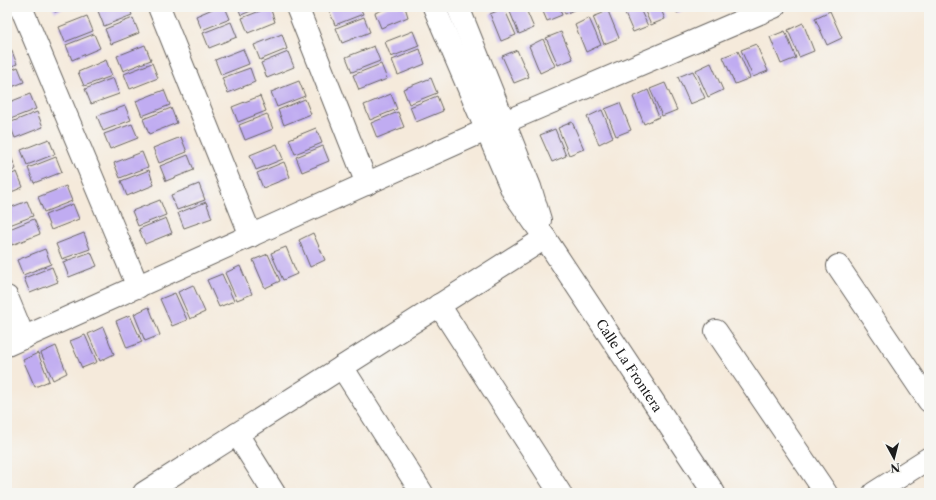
<svg xmlns="http://www.w3.org/2000/svg" width="936" height="500" font-family="'Libre Caslon Text',serif">
  <rect width="100%" height="100%" fill="#f6f6f2"/>
  <filter id="ink" filterUnits="userSpaceOnUse"><feTurbulence type="fractalNoise" baseFrequency=".025" numOctaves="2"/><feDisplacementMap in="SourceGraphic" scale="8" xChannelSelector="R" yChannelSelector="G"/><feConvolveMatrix kernelMatrix="1 2 1 2 8 2 1 2 1" color-interpolation-filters="sRGB"/></filter>
  <filter id="wash" filterUnits="userSpaceOnUse"><feTurbulence type="fractalNoise" baseFrequency=".012" numOctaves="4" result="noise"/><feDisplacementMap in="SourceGraphic" scale="16" xChannelSelector="R" yChannelSelector="G"/><feGaussianBlur stdDeviation="0.9" result="paint"/><feColorMatrix in="noise" values="0 0 0 0 0 0 0 0 0 0 0 0 0 0 0 0 0 1.4 0 .05"/><feComposite in="paint" operator="in"/></filter>
  <g filter="url(#wash)">
    <rect width="100%" height="100%" fill="#f5eadb"/>
    <g id="blocks">
      <!-- building -->
      <path fill="#c0acf1" d="M52,7h15l-12,5z
        M109,7h20l3,8 -28,11 -6,-15z
        M217,7h8l5,12 -28,11 -6,-14z
        M238,7h23l-20,8z
        M270,7l5,15 -27,11 -6,-15z
        M338,7h22l3,7 -28,11 -6,-15z
        M389,7h16l3,10 -27,11 -6,-15z
        M508,7h17l9,21 -15,6z
        M541,7h18l3,8 -15,6z
        M562,7h18l-15,7z
        M622,7h17l9,19 -15,6z
        M643,7h17l5,12 -14,6z
        M674,7h16l-13,6z
        M504,8l12,27 -15,6 -11,-27z
        M608,11l11,27 -15,6 -11,-27z
        M830,11l12,27 -15,7 -12,-27z
        M87,16l6,15 -28,11 -6,-15z
        M364,17l6,15 -28,11 -6,-15z
        M133,18l6,15 -28,11 -6,-15z
        M589,18l12,27 -15,7 -11,-27z
        M231,22l6,15 -28,11 -6,-15z
        M803,23l11,28 -15,6 -11,-27z
        M413,31l6,15 -28,11 -6,-15z
        M785,31l11,27 -15,6 -11,-27z
        M561,32l12,27 -15,6 -12,-27z
        M94,34l6,14 -28,12 -6,-15z
        M282,34l5,15 -27,11 -6,-15z
        M543,39l12,27 -15,7 -11,-27z
        M756,44l12,27 -15,6 -12,-27z
        M145,45l6,15 -28,11 -6,-15z
        M374,46l6,15 -28,11 -6,-15z
        M11,49l6,15 -10,4v-17z
        M243,49l6,15 -28,11 -6,-15z
        M420,49l5,15 -27,11 -6,-15z
        M517,50l12,27 -15,6 -12,-27z
        M738,51l12,27 -15,6 -12,-27z
        M288,52l6,15 -27,11 -6,-15z
        M106,60l6,16 -28,10 -6,-14z
        M152,63l6,15 -28,11 -6,-15z
        M711,63l12,27 -15,7 -12,-27z
        M381,64l6,15 -28,11 -6,-15z
        M18,67l6,15 -17,7v-17z
        M250,68l5,14 -27,11 -6,-15z
        M693,71l12,27 -15,6 -12,-27z
        M113,78l6,16 -28,10 -6,-15z
        M431,78l6,15 -28,11 -6,-15z
        M299,81l6,15 -28,11 -6,-15z
        M665,83l12,27 -15,6 -12,-27z
        M164,90l6,15 -28,11 -6,-15z
        M648,90l11,27 -15,7 -11,-27z
        M30,94l6,15 -28,11 -1,-3v-14z
        M391,94l6,15 -27,11 -6,-15z
        M260,96l6,15 -28,11 -6,-15z
        M437,96l6,15 -27,11 -6,-15z
        M305,99l6,15 -27,11 -6,-15z
        M620,103l11,27 -15,6 -11,-27z
        M125,106l6,14 -28,11 -6,-15z
        M171,108l6,15 -28,11 -6,-15z
        M602,110l11,27 -14,7 -12,-27z
        M37,112l6,15 -28,11 -6,-15z
        M398,112l6,15 -27,11 -6,-15z
        M267,114l6,15 -28,11 -6,-15z
        M572,122l12,27 -15,6 -11,-27z
        M132,124l6,14 -28,11 -6,-15z
        M316,128l6,15 -27,11 -6,-15z
        M555,129l11,27 -14,6 -12,-27z
        M181,137l6,15 -28,11 -6,-15z
        M49,139l6,15 -28,11 -6,-15z
        M277,144l6,15 -27,11 -6,-15z
        M323,146l6,15 -27,11 -6,-15z
        M142,152l6,15 -28,11 -6,-15z
        M10,154l6,15 -9,4v-17z
        M188,155l6,15 -28,11 -6,-15z
        M56,157l6,15 -28,11 -6,-15z
        M284,162l6,15 -27,11 -6,-15z
        M149,170l5,15 -27,11 -6,-15z
        M17,172l6,15 -16,7v-18z
        M199,184l6,16 -28,10 -6,-15z
        M66,186l6,15 -28,11 -6,-15z
        M160,200l6,15 -28,11 -6,-15z
        M27,201l6,15 -26,10v-17z
        M206,202l6,16 -28,10 -6,-15z
        M73,204l6,15 -28,11 -6,-15z
        M166,218l6,15 -27,11 -6,-15z
        M34,219l6,15 -28,11 -5,-13v-2z
        M84,233l6,16 -28,10 -6,-15z
        M313,233l12,27 -15,7 -11,-27z
        M286,247l11,27 -14,6 -12,-27z
        M45,249l6,15 -28,11 -6,-15z
        M91,252l6,14 -28,11 -6,-15z
        M268,254l12,27 -15,7 -12,-28z
        M240,266l12,28 -15,6 -12,-27z
        M52,267l6,15 -28,11 -6,-15z
        M222,274l12,27 -15,6 -12,-27z
        M193,285l12,27 -15,7 -12,-27z
        M175,293l12,27 -15,6 -12,-27z
        M149,307l11,28 -15,6 -11,-27z
        M130,315l12,27 -15,6 -11,-27z
        M103,327l11,27 -14,7 -12,-27z
        M85,335l12,27 -15,6 -12,-27z
        M56,346l11,27 -14,7 -12,-27z
        M38,353l11,28 -14,6 -12,-27z"/>
    </g>
  </g>
  <g filter="url(#ink)">
    <use href="#blocks" fill-opacity="0" stroke="#68645f" stroke-width="1"/>
    <g fill="none" stroke-linecap="round" stroke-linejoin="round">
      <!-- minor casing -->
      <g stroke="#68645f" stroke-width="24">
        <g id="minor">
          <path d="M21,7l117,280"/>
          <path d="M159,7l92,229"/>
          <path d="M297,7l70,177"/>
          <path id="s1" d="M434,7l79,185 32,46 169,255"/>
          <path d="M458,7l72,180 10,33"/>
          <path d="M838,266l91,135"/>
          <path d="M7,297l17,41"/>
          <path d="M439,305l121,188"/>
          <path d="M716,331l110,162"/>
          <path d="M7,345l479,-215 288,-123"/>
          <path d="M342,367l80,126"/>
          <path d="M237,434l37,59"/>
          <path d="M144,493l401,-255"/>
          <path d="M874,493l55,-35"/>
        </g>
      </g>
      <!-- minor -->
      <use href="#minor" stroke="#fff" stroke-width="22"/>
    </g>
  </g>
  <g text-anchor="middle" stroke-width="3" stroke-linejoin="round" paint-order="stroke">
    <!-- street labels -->
    <g font-size="13" fill="#1c1c1c" stroke="#f6f6f2">
      <text dy="5" stroke="none"><textPath href="#s1" startOffset="410">Calle La Frontera</textPath></text>
    </g>
  </g>
  <!-- margin -->
  <rect width="936" height="500" fill="none" stroke="#f6f6f2" stroke-width="24"/>
  <!-- north arrow -->
  <g transform="translate(894 458) rotate(173)" stroke="#f6f6f2" stroke-width="3" paint-order="stroke">
  <path d="M0-3L7 15L0 10L-7 15Z" fill="#1c1c1c"/>
  <text y="-6" font-size="11" font-weight="bold" text-anchor="middle" fill="#1c1c1c">N</text>
  </g>
</svg>
